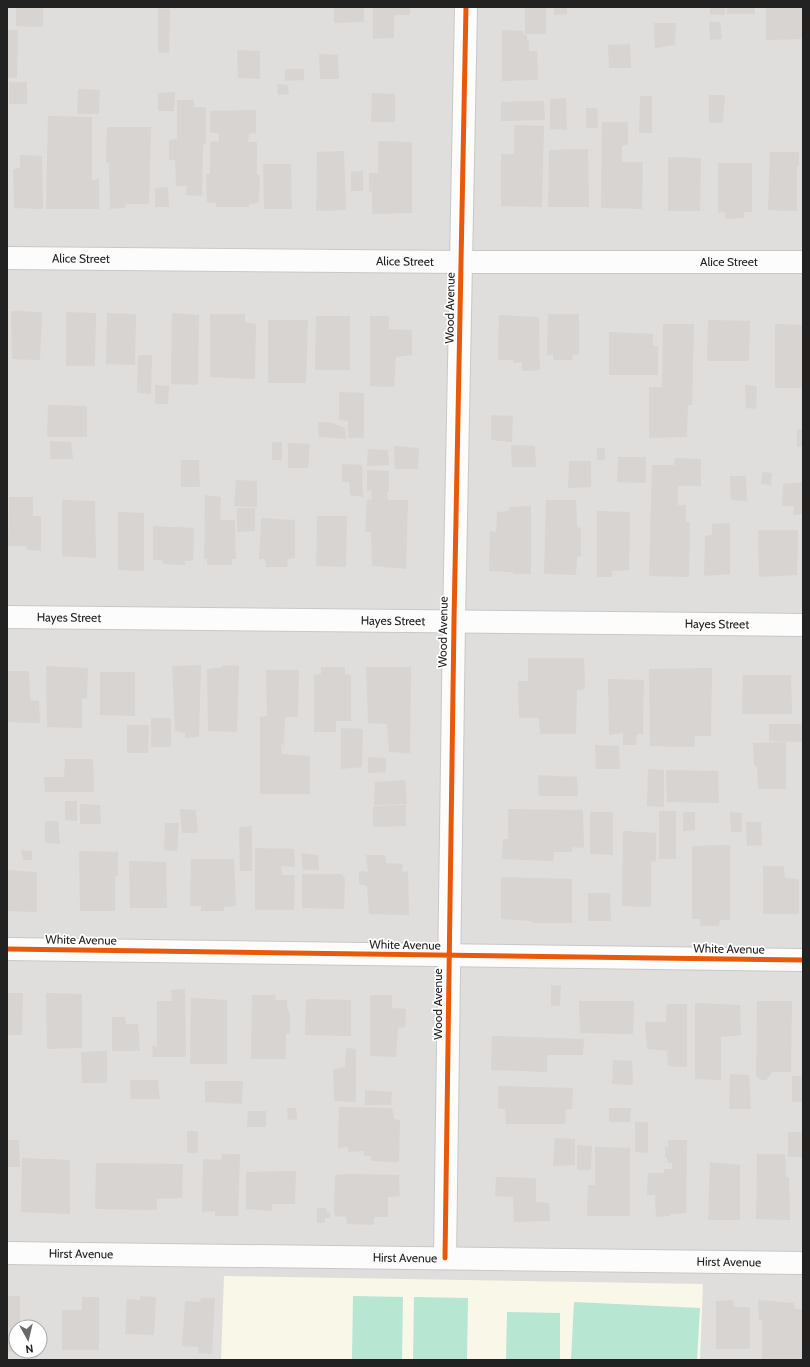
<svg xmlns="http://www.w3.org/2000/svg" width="810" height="1367" font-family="Cabin,sans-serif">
  <rect width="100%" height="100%" fill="#f0eeeb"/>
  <!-- residential -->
  <path fill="#dfdedc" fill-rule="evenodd" d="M7,7h796v1353h-796zM16,1327h24v24h-24z"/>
  <!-- education -->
  <path fill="#f8f7e8" d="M224,1276l479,8 -3,76h-479z"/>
  <!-- pitch -->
  <path fill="#b7e6d2" d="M353,1296l50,1 -1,63h-50z
    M414,1297l54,1 -1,62h-54z
    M574,1302l126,6 -3,52h-126z
    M507,1312l53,1v47h-54z"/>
  <!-- building -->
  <path fill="#d7d4d2" d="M16,7h27v20l-27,-1z
    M334,7h30v15l-30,1z
    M373,7h37v8h-16v23l-21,1z
    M525,7h21v27h-21z
    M554,7h13v7l-13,1z
    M710,7h15v8l-15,-1z
    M727,7h28v7h-28z
    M766,7h37v32l-37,1z
    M158,8l12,1 -1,44 -11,-1z
    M709,22h11l2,17 -12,1z
    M654,23h22l-1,22 -20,3z
    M7,30h11l-1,48h-10z
    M502,30l21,1 1,4h3v5l2,1v10h8l1,29 -36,1z
    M630,44l1,24h-22l-1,-23z
    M237,50l23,1v28l-22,-1z
    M319,54l19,1 1,24h-19z
    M285,69h19v11l-19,1z
    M9,82h18v22h-18z
    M277,84l11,1 1,9 -11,1z
    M78,89l22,1 -1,24h-22z
    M175,92l-1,19h-16v-18z
    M372,93l23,1v28h-24z
    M709,95h16l-2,28 -14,-1z
    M640,96h12v37h-13z
    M566,98l1,32 -17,-1v-30z
    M177,100h17v7h12v37h-3l-1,52 -16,-1 1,-9h-11l-1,-26h-6v-20l8,-1z
    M544,101l1,19 -44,1v-19z
    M586,108h11l1,20h-12z
    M256,110v23l-7,1 -1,8h9v33h3l-1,28 -10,1v3h-33v-4l-9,-1 -1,-28h4v-32l9,-1v-8h-9v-22z
    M48,116l44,1v63l7,-1v30h-53z
    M602,122h26v23l-6,1v16h21l-1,47 -41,-1z
    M514,125l30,1 -2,81 -41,-1v-52h13z
    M107,127h44l-2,77h-23l-1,4 -15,1 -1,-46h-3z
    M378,141l34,1v71l-40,1v-22l-3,-1v-18h9z
    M588,149l1,58h-41l1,-57z
    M344,151l2,59 -30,1 1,-59z
    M770,152h29v14h-2v45l-29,-1z
    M20,155l22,1 1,53 -29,-1 -1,-39 7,-1z
    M668,157l33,1 -1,53h-32z
    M718,163h34v49h-8v6l-19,1v-7l-7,1z
    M263,164h28l1,45h-28z
    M363,171v20h-12v-19z
    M168,187l1,20h-14v-19z
    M11,311l31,1 -2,48 -28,-1z
    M66,312l30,1 -1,53h-29z
    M107,313l29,1 -1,51 -29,-1z
    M172,313l27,2 -1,70 -27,-1z
    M210,314h35v8l11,2 -1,55 -45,-2z
    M548,314h31v41h-6l-1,5h-19v-6l-6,2z
    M499,315l40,2 1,53 -18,1v-9l-9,1 1,-3h-16z
    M316,316h34v54h-35z
    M370,316h19v13l23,1v25l-16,2 -2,30 -24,-1z
    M268,320h40l-2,63h-38z
    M708,320l42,1 -1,40h-42z
    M663,324h31l-2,81h-4l-1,32 -38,1v-51h13z
    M775,324l28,1v63h-28z
    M609,332l44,2v12h5v29h-49z
    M138,355h14l-1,39 -14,-1z
    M155,385l14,1 -1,18h-13z
    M745,385l12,1 -1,23 -10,-1z
    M339,392l25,1v45h-16v-17l-9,-1z
    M48,405l39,1v31h-40z
    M491,415l22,1 -1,26 -21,-2z
    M318,422l15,1 12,5 1,11 -27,-2z
    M797,429h6v18h-6z
    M50,441l21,1 2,17h-23z
    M272,442h10v18h-10z
    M288,443l22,1 -2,24h-20z
    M511,445l24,1 1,21h-24z
    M394,446l25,2 -1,21h-23z
    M597,448h8v12h-8z
    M368,449l20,1 1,15 -22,1z
    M618,457h28v26l-29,-1z
    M675,458l26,1v27h-23v19h8v17l4,1 -1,54 -40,-1 3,-111h22z
    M181,460h18l1,27h-19z
    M569,461h22v26l-23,1z
    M342,464l20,1 1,32 -13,-2 -1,-13h-7z
    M367,470l22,1v21h-2l1,8h20l-2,69 -34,-3 -1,-34h-6l2,-32 5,-1 -1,-8h-4z
    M762,472l10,1 -1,12 -10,-1z
    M730,476h16l1,25 -16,-1z
    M236,480l21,1v26l-23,-1z
    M803,482v32l-10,1 1,-9h-12l1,-22z
    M205,495l16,2 -1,23h15l1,39h-4v6h-25v-6h-3z
    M9,497h24v19h8v35l-14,-1v-4h-19z
    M62,500l33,1 1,57 -34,-2z
    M546,500h30l1,27 4,1v28l-4,1 -1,18 -32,-1z
    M531,506v68h-18v-2l-24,-1 1,-40 6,1 1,-20 12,-1v-4z
    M237,508h18v23l-18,1z
    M597,511l33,1 -1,58 -17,1v6h-15z
    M118,512l26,1v58l-26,-1z
    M317,516h30l-1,51 -30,-1z
    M261,518l34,2v38l-7,1 -1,8h-21l-1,-8h-6z
    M730,523v51l-26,2 1,-40 7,-1v-11z
    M153,526l41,2 -1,33h-8v4l-22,-1 -1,-4h-9z
    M758,530h40l-1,45 -38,2z
    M528,658h56l1,31 -8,1 -1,44h-36l-1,-16h-20l-1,-37h10z
    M201,665l-2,72 -14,1v-5l-10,-2 -3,-65z
    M223,665l16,1 -2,66 -29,-1 -1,-62 15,-2z
    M46,666l42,2 -1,31 -5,-1v30l-35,-1z
    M321,667h24v7l6,1v46h-15v11h-22v-57l7,-1z
    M366,667h45l-1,86 -21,-1 -2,-28 -19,-1z
    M712,668l-1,68h-16l-1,11 -44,-1 -1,-77z
    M266,670h33l-1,47h-13l-1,28 -3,-1 1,10 28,2v38h-50v-77l7,-1z
    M7,671h22l1,29 9,1 1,22 -33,-1z
    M100,672h35v44l-35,-1z
    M743,675h48l1,39h-50z
    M608,679l36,1 -1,54h-6l-1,11h-13v-12l-14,2z
    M151,718h20v29h-20z
    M769,724h33v18l-33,-1z
    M127,725h22l-1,28h-21z
    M341,728l22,1 -1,38 -21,2z
    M786,742v47h-28l-1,-22 -3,-2 -1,-22z
    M595,745l24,1 1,23h-24z
    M368,757l18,1v14l-18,1z
    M65,759h28l1,33h-49l-1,-15h20z
    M648,769l16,1v37l-17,-1z
    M666,770l52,1 1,32 -52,-1z
    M538,775l39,2 1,19h-39z
    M405,780l2,24 -33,1 1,-23z
    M65,801h12v20l-12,-1z
    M80,804l20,1 1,19h-21z
    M406,805v21l-33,1v-21z
    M180,809l16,1 2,23h-16z
    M508,809l75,1 1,38 -12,-1v5h-18l-1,9 -51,-2 1,-20h5z
    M659,811h17v48h-17z
    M590,812h23v43l-23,-1z
    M683,812h12v18l-12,1z
    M730,812l12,1v19h-11z
    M45,821h13l2,23 -15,-1z
    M746,822h15l1,23 -15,1z
    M165,823h14l-2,28 -13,-1z
    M252,826v45h-12l-1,-44z
    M623,831l33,2v28l-5,1v45l-29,-1z
    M730,845v75h-10l-1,6h-19v-7h-8v-73z
    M255,848l39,1 1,18 -14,-1 1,9h13l-1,35h-39z
    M21,850l11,1v9h-9z
    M79,851l39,1v24h-3v35h-35z
    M301,853l17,2 1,15h-16z
    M366,855h19l1,8 17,1 -1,8 6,-1 1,44 -40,-1 -2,-28 -8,-2v-13l9,1z
    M191,859h43l2,47 -12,1v4h-23v-5h-11z
    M129,861l37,1 1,46h-37z
    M763,866h21l1,12 14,1v35h-36z
    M7,870l30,2v40l-30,-1z
    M302,874h40l3,5 -1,30 -42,-1z
    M501,877l71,2v44h-39l-1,-2 -31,-2z
    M588,893h22l1,28h-23z
    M551,985l10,1 -1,20h-9z
    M185,989l1,68h-33l-1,-12 5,2v-46h15l-1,-11z
    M7,993h16l-1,42h-15z
    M46,993l36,1v54l-35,1z
    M252,995h23l1,5h11l1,12h2v21l-4,1v25h-35z
    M370,995h22v13l14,1 -1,18 -7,1 -2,29 -26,-1z
    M191,998l36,2v64h-37z
    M306,999l45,1v36l-46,-1z
    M579,1001h55l-1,33 -53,-1z
    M757,1001h35l-1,71h-20l-1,4 -4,4h-5l-5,-4z
    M695,1003l45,2 1,30 -20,2v43l-26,-1z
    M667,1004h20v63l-19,-1 -1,-15 -20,-2 -2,-27h21z
    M112,1017h13l1,7h12l2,27h-28z
    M492,1036l92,3 -1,16h-36v17l-56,-2z
    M346,1048l10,1v53l-22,-1 -1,-32 12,-2z
    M107,1051v32h-25l-1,-31z
    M613,1060l19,1 1,24 -21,-1z
    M730,1074l19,1 2,34h-22z
    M792,1076h11v26h-11z
    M130,1080h28l2,19h-29z
    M205,1081h38l-1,23 -37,-2z
    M498,1086l75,2 -1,21h-6l-1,15h-59l-1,-15h-7z
    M365,1090l27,2 -1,13h-26z
    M339,1107l53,1 2,11 6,1 -1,42 -28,-1v-5h-7v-5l-16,1v-5l-10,1z
    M287,1108h9l1,11 -9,1z
    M609,1108h22l-1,14h-21z
    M248,1111h18v16h-19z
    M635,1122h13v31l-13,-1z
    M187,1131h11v22h-11z
    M788,1132h15v25h-15z
    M555,1138l20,1v26l-22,1z
    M7,1140h12l1,27h-13z
    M668,1140h19l-1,73 -16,1v2l-14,1 -1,-22h-8l1,-22h16v-4h8v-6h-4l-1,-6h-2v-10h3z
    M577,1145l15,1 -1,24h-14z
    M595,1147l35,1v68h-43l1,-31h7z
    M222,1154h18l-2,62h-23v-5l-13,1 1,-53 18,1z
    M757,1154h28l1,23h3l1,43 -34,-1z
    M22,1158l48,2v54l-49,-2z
    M710,1162l30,3v55h-32z
    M96,1163l87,1 -1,34 -25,1v11l-62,-1z
    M296,1171l-1,33h-23v7l-26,-2v-37z
    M350,1174l49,1 1,21 -12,1v20h-14v8l-27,-1 -1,-7 -12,-1 1,-41z
    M496,1177l40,1v24l13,1 1,18 -36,1 -1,-25 -18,-1z
    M317,1208h9v4h4v6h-5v5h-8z
    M7,1296h13v31h-4v25h-9z
    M140,1296l16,1 -2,38 -29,-1 2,-35 13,1z
    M82,1297h17v53h-37v-40h20z
    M201,1298h14l-3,56 -14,-1v-6l-16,-1 3,-45 15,1z
    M733,1300l1,7h16v42h-34v-48z
    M758,1300l36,3 1,6h8v51h-41v-40h-3z"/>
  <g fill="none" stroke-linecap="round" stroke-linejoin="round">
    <!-- street casing -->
    <g stroke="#c9c8c7" stroke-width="24">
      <g id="street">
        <path id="s1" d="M7,258l454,4h342"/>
        <path id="s2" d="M7,617l796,8"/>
        <path d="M7,949l796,11"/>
        <path id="s3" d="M7,1253l796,10"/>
        <path d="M445,1258l9,-637 12,-614"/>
      </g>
    </g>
    <!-- street -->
    <use href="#street" stroke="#fdfcfc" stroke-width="22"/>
    <!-- cycleway casing -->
    <g stroke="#fff" stroke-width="8">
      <path id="cycleway" d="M7,949l796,11
        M445,1258l9,-637 12,-614"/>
    </g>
    <!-- cycleway -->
    <use href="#cycleway" stroke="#e8590c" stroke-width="5"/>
  </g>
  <g text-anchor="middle" stroke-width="3.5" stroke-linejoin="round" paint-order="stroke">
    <!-- street labels -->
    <g font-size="12" fill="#222" stroke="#fff">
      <text dy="4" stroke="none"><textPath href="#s1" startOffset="74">Alice Street</textPath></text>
      <text dy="4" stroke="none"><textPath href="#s1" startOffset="398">Alice Street</textPath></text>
      <text dy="4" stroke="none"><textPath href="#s1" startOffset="722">Alice Street</textPath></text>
      <text transform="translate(450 308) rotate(-89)" y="4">Wood Avenue</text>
      <text dy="4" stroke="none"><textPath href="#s2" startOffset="62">Hayes Street</textPath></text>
      <text dy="4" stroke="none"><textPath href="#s2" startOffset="386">Hayes Street</textPath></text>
      <text dy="4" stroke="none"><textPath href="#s2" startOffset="710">Hayes Street</textPath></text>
      <text transform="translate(443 632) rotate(-89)" y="4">Wood Avenue</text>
      <text transform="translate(81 940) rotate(1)" y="4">White Avenue</text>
      <text transform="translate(405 945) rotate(1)" y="4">White Avenue</text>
      <text transform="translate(729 949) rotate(1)" y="4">White Avenue</text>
      <text transform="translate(438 1004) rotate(-90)" y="4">Wood Avenue</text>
      <text dy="4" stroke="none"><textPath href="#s3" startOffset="74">Hirst Avenue</textPath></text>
      <text dy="4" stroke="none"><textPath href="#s3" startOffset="398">Hirst Avenue</textPath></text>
      <text dy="4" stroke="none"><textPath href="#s3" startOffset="722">Hirst Avenue</textPath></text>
    </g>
  </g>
  <!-- border -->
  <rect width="810" height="1367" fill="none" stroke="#222222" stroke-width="16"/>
  <!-- north arrow -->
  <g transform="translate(28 1339) rotate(172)"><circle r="19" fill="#ffffff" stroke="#a7a7a7"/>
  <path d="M0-3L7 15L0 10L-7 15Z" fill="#6a6968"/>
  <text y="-6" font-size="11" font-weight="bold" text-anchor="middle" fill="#222222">N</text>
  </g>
</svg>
